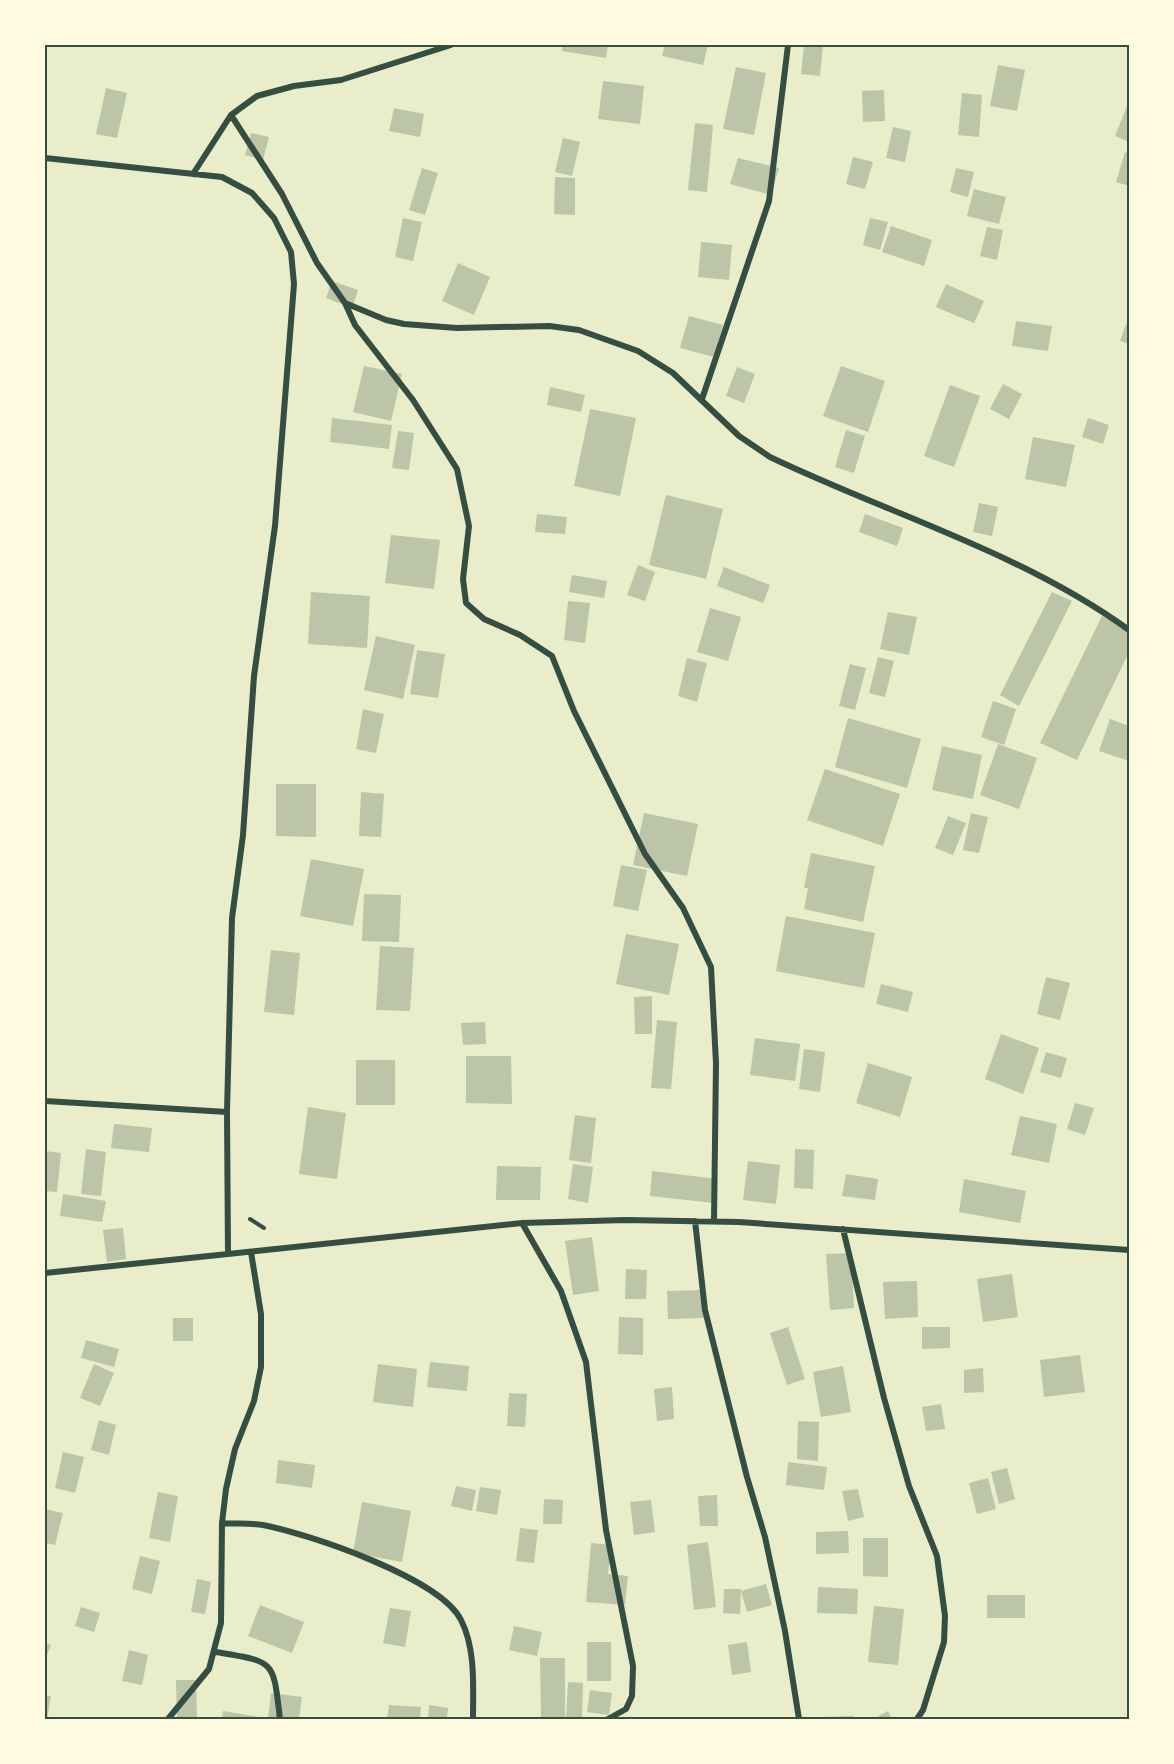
<svg xmlns="http://www.w3.org/2000/svg" width="1174" height="1764" font-family="'Golos Text',sans-serif">
  <rect width="100%" height="100%" fill="#e9edc9"/>
  <!-- building -->
  <path fill="#bcc5a7" d="M563,45h45l-2,13 -44,-7z
    M665,45h43l-5,20 -41,-9z
    M804,45h19l-3,31 -19,-2z
    M998,65l27,5 -8,41 -27,-5z
    M736,67l30,6 -12,62 -31,-6z
    M603,81l41,5 -4,38 -42,-5z
    M106,88l21,5 -10,45 -21,-4z
    M884,90l1,31 -22,1 -1,-31z
    M962,93l20,2 -3,42 -21,-2z
    M1129,101v41l-14,-6z
    M394,108l30,6 -4,23 -31,-6z
    M695,123l18,2 -6,67 -19,-2z
    M893,127l18,4 -6,31 -19,-4z
    M251,133l18,4 -6,23 -18,-5z
    M563,138l17,4 -8,34 -17,-4z
    M1125,152l4,2v32l-13,-4z
    M853,157l20,5 -8,27 -19,-5z
    M738,158l41,10 -8,27 -41,-11z
    M422,168l16,5 -13,42 -16,-5z
    M956,168l18,4 -6,25 -18,-5z
    M555,177l20,1v37l-21,-1z
    M974,189l32,8 -7,27 -32,-8z
    M403,218l19,4 -9,39 -18,-4z
    M870,218l18,4 -8,28 -17,-5z
    M891,226l41,14 -8,26 -42,-14z
    M987,227l16,3 -6,30 -17,-4z
    M701,242l31,3 -3,35 -31,-3z
    M458,263l32,14 -16,38 -32,-14z
    M332,281l26,9 -6,18 -26,-10z
    M946,284l38,17 -10,22 -38,-16z
    M689,316l34,9 -9,32 -34,-9z
    M1016,321l36,5 -4,25 -36,-5z
    M1126,324l3,1v19l-9,-3z
    M364,366l38,8 -11,47 -38,-9z
    M841,366l44,15 -17,51 -45,-16z
    M737,367l18,7 -11,29 -18,-7z
    M1003,384l19,10 -13,25 -19,-10z
    M950,385l30,11 -26,71 -30,-11z
    M550,387l35,8 -4,17 -34,-7z
    M590,409l46,9 -16,78 -46,-10z
    M332,418l60,7 -3,24 -59,-7z
    M1088,418l21,7 -6,19 -21,-7z
    M846,430l19,6 -11,37 -19,-6z
    M398,431l16,2 -5,37 -17,-2z
    M1033,437l42,8 -9,42 -41,-8z
    M666,495l57,14 -17,70 -57,-14z
    M979,503l19,4 -6,29 -19,-4z
    M537,514l30,3 -2,17 -30,-2z
    M865,514l38,14 -6,18 -38,-14z
    M391,535l49,5 -6,49 -49,-6z
    M638,565l17,7 -10,29 -18,-6z
    M724,567l46,18 -7,18 -46,-17z
    M572,575l35,6 -3,17 -35,-6z
    M311,592l59,4 -3,52 -59,-4z
    M1052,592l20,9 -53,105 -19,-11z
    M568,601l22,2 -5,40 -21,-3z
    M710,608l31,9 -13,44 -31,-9z
    M888,612l29,5 -8,38 -29,-6z
    M1102,616l27,13v23l-52,108 -37,-17z
    M376,636l39,9 -12,54 -39,-9z
    M417,650l28,4 -7,44 -28,-4z
    M878,657l16,4 -9,36 -16,-4z
    M687,658l20,5 -10,39 -19,-6z
    M850,664l16,4 -11,42 -16,-4z
    M993,701l23,8 -12,36 -23,-8z
    M363,709l21,5 -8,39 -20,-4z
    M848,718l73,21 -14,49 -72,-21z
    M1110,719l19,7v35l-30,-10z
    M998,744l39,14 -18,51 -39,-14z
    M942,746l40,9 -9,44 -41,-9z
    M825,769l75,25 -17,52 -76,-26z
    M276,784h40v53l-40,-1z
    M361,792l23,2 -3,43 -22,-1z
    M644,813l54,11 -11,52 -54,-11z
    M971,813l17,4 -9,36 -16,-3z
    M948,816l18,7 -13,32 -18,-7z
    M811,853l64,13 -12,56 -59,-13 4,-21h-4z
    M311,859l53,10 -11,57 -53,-10z
    M621,865l26,5 -9,41 -25,-5z
    M364,894l37,1 -2,47 -37,-1z
    M786,916l89,17 -11,55 -88,-17z
    M626,934l53,10 -10,51 -53,-11z
    M380,946l34,2 -4,63 -34,-1z
    M271,950l29,3 -6,62 -30,-3z
    M1046,977l24,6 -10,37 -23,-6z
    M881,984l32,8 -5,20 -32,-8z
    M652,996v38h-17l-1,-37z
    M657,1020l20,2 -6,67 -20,-1z
    M485,1022l1,22 -23,1 -2,-22z
    M1001,1034l38,14 -16,46 -38,-15z
    M755,1038l45,6 -5,37 -45,-6z
    M804,1049l21,3 -5,40 -21,-3z
    M1046,1052l21,6 -6,20 -21,-6z
    M466,1056h45l1,48 -46,-1z
    M356,1060h39v45h-39z
    M868,1063l44,14 -12,40 -44,-14z
    M1075,1103l19,5 -9,27 -18,-6z
    M308,1107l38,6 -9,66 -38,-5z
    M575,1115l21,3 -5,45 -22,-3z
    M1020,1116l37,8 -8,39 -38,-8z
    M114,1124l38,4 -3,24 -38,-4z
    M86,1149l20,3 -5,44 -20,-2z
    M795,1149l19,1 -1,39 -19,-1z
    M45,1151l16,2 -4,39 -12,-1z
    M748,1161l32,4 -4,39 -33,-4z
    M573,1164l20,3 -5,36 -20,-4z
    M497,1166l44,1 -1,33h-44z
    M652,1171l65,8 -3,24 -64,-7z
    M846,1174l32,5 -3,21 -33,-4z
    M964,1179l62,12 -6,32 -61,-11z
    M63,1194l43,7 -4,21 -42,-6z
    M123,1228l3,31 -19,3 -4,-32z
    M592,1237l7,54 -26,4 -8,-54z
    M851,1253l3,55 -24,2 -4,-56z
    M626,1269l21,1 -1,29h-21z
    M1012,1274l6,43 -35,5 -6,-43z
    M917,1281l1,36 -33,2 -2,-37z
    M703,1290l1,28 -36,1 -1,-28z
    M619,1317l24,1v37l-25,-1z
    M173,1318h20v23h-20z
    M788,1327l17,52 -18,6 -17,-52z
    M922,1327h28v21l-28,1z
    M86,1340l33,9 -5,18 -33,-9z
    M1080,1355l5,37 -41,5 -4,-37z
    M430,1362l39,4 -2,25 -40,-4z
    M94,1364l20,9 -14,33 -20,-8z
    M378,1364l39,5 -4,38 -40,-5z
    M843,1366l8,46 -30,5 -8,-45z
    M983,1368l1,24 -20,1v-23z
    M672,1387l2,32 -17,2 -3,-32z
    M509,1393l18,1 -2,33 -18,-1z
    M941,1404l4,25 -19,2 -4,-24z
    M99,1420l17,5 -7,30 -18,-5z
    M798,1421l21,1 -1,39 -21,-2z
    M63,1452l21,5 -9,36 -20,-5z
    M278,1460l37,5 -3,23 -36,-5z
    M788,1462l39,5 -3,23 -38,-5z
    M1007,1468l8,31 -16,5 -8,-32z
    M988,1478l8,31 -19,5 -8,-31z
    M456,1486l20,4 -4,21 -21,-5z
    M480,1487l21,3 -4,25 -21,-4z
    M858,1489l6,28 -16,4 -6,-30z
    M158,1492l20,4 -8,46 -21,-4z
    M717,1495l1,31h-18l-2,-30z
    M544,1499l19,1 -1,24h-19z
    M651,1500l4,32 -21,3 -4,-33z
    M362,1502l49,9 -9,51 -49,-9z
    M45,1509l18,4 -8,32 -10,-2z
    M520,1528l18,2 -4,33 -18,-2z
    M848,1531l1,22 -33,1v-22z
    M863,1538h25v39l-25,-1z
    M708,1542l8,65 -22,3 -7,-65z
    M591,1543l20,2 -3,29 20,2 -3,29 -39,-3z
    M140,1556l20,5 -8,33 -20,-5z
    M197,1579l14,3 -6,32 -14,-2z
    M766,1584l6,21 -25,7 -6,-21z
    M818,1587l40,2 -1,25 -40,-1z
    M724,1589h17l-1,25 -17,-1z
    M987,1595h38v23h-38z
    M260,1605l44,17 -12,31 -44,-17z
    M874,1606l30,3 -6,56 -30,-3z
    M81,1607l19,6 -6,19 -19,-6z
    M390,1608l21,3 -6,36 -22,-4z
    M514,1626l28,6 -5,24 -28,-6z
    M587,1642h24v39h-24z
    M747,1642l4,30 -19,3 -4,-30z
    M45,1643l6,2 -6,15z
    M129,1650l19,5 -6,30 -20,-4z
    M540,1658h25v59h-24z
    M176,1680h20l1,38h-20z
    M568,1682l15,1 -1,35h-16z
    M590,1690l22,3 -3,22 -22,-3z
    M271,1693l31,4 -3,22h-31z
    M45,1695l6,1 -4,23h-2z
    M389,1705l32,2 -1,12h-33z
    M429,1705l19,3 -1,11h-19z
    M223,1711l42,7v1h-43z
    M888,1711l4,8h-19z
    M853,1716v3h-31v-2z"/>
  <g fill="none" stroke-linecap="round" stroke-linejoin="round">
    <!-- path -->
    <path stroke="#344e41" stroke-width="4" d="M250,1219l14,9"/>
    <!-- minor -->
    <path stroke="#344e41" stroke-width="6" d="M231,115l51,79 35,69 28,40 41,17 18,4 53,4 92,-2 30,4 59,21 35,22 66,63 31,21c119,57 251,95 359,173
      M45,158l177,19 30,16 22,25 17,34 3,32 -19,242 -21,150 -11,159 -11,83 -5,194 1,142 -183,19
      M193,174l38,-59 26,-19 37,-10 47,-6 110,-35
      M345,303l10,22 58,75 44,69 12,57 -6,53 3,24 18,16 36,16 32,21 22,55 71,143 38,54 28,59 5,96 -2,158
      M702,399l67,-198 19,-156
      M45,1101l182,11
      M695,1221l10,89 42,167 18,60 20,94 14,88
      M522,1223l39,68 25,71 20,168 27,136 -1,30 -6,13 -18,10
      M843,1229l41,169 25,88 28,70 8,60 -1,26 -21,68 -6,9
      M228,1254l294,-31 103,-3 114,2 390,28
      M222,1523c14,1 28,0 41,2 46,9 177,53 198,95 15,29 12,68 12,99
      M216,1652c60,10 57,8 64,67
      M168,1719l41,-50 12,-46 1,-100 4,-34 9,-40 19,-48 7,-34v-53l-10,-62"/>
  </g>
  <!-- border -->
  <rect width="1174" height="1764" fill="none" stroke="#fefae0" stroke-width="93"/>
  <rect x="46" y="46" width="1082" height="1672" fill="none" stroke="#344e41" stroke-width="2"/>
</svg>
